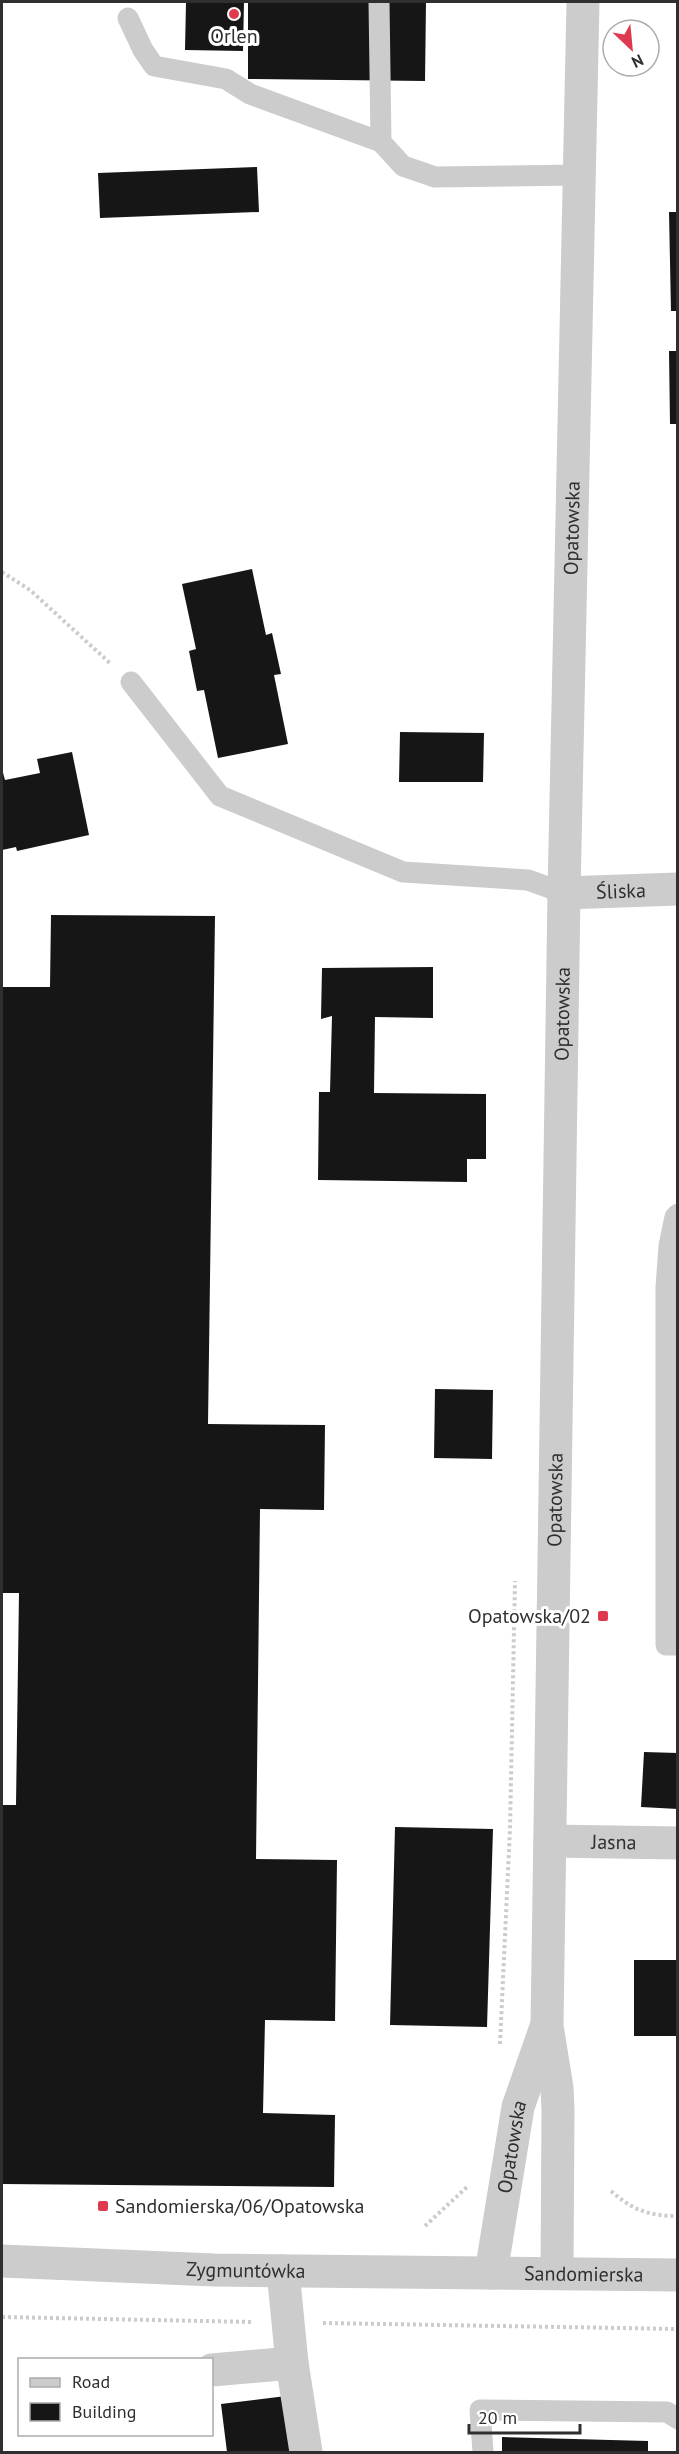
<svg xmlns="http://www.w3.org/2000/svg" width="679" height="2454" font-family="'PT Sans',sans-serif">
  <rect width="100%" height="100%" fill="#fff"/>
  <!-- building -->
  <path fill="#161616" d="M186,2h58l-1,49 -58,-1z
    M248,2h178l-1,79 -177,-2z
    M257,167l2,45 -159,6 -2,-45z
    M669,212h9v99h-7z
    M669,351h9v73h-8z
    M252,569l14,66 6,-2 9,41 -7,1 14,69 -70,14 -14,-68 -7,1 -8,-40 7,-2 -14,-65z
    M400,732l84,1 -1,49h-84z
    M72,752l17,83 -72,16 -1,-4 -14,3v-81l3,11 35,-7 -3,-14z
    M51,915l164,1 -7,508 117,1 -1,85 -64,-1 -4,350 81,1 -2,161 -70,-1 -2,93 72,2 -1,72 -332,-3v-379h14l3,-212h-17v-606h48z
    M433,967v51l-58,-1 -1,76 112,1v65h-19v23l-149,-2 1,-88h11l2,-76 -11,3 1,-51z
    M435,1389l58,1 -1,69 -58,-1z
    M644,1752l34,1v56l-37,-2z
    M395,1827l98,2 -6,198 -97,-2z
    M634,1960h44v76h-44z
    M286,2396l7,56h-66l-6,-48z
    M502,2437l146,4v11h-146z"/>
  <g fill="none" stroke-linecap="round" stroke-linejoin="round">
    <!-- path -->
    <path stroke="#ccc" stroke-width="4" stroke-dasharray="3 3" stroke-linecap="butt" d="M2,572l28,18 81,74
      M500,2044l10,-215 5,-248
      M611,2191c22,19 37,25 67,25
      M425,2226l43,-40
      M2,2317l251,5
      M323,2323l355,6"/>
    <!-- service -->
    <path stroke="#ccc" stroke-width="21" d="M379,2l2,140 22,24 32,11 144,-2
      M128,18l15,32 11,16 72,13 24,15 131,48
      M131,682l89,114 183,76 125,8 36,13
      M678,1214l-3,3 -6,29 -3,41v358h12
      M483,2452l-3,-42 187,2 11,7"/>
    <!-- minor -->
    <g stroke="#ccc" stroke-width="33">
      <path id="s1" d="M564,893l114,-4"/>
      <path id="s2" d="M550,1841l128,2"/>
      <path d="M283,2271l9,92 14,89"/>
      <path d="M212,2370l80,-7"/>
    </g>
    <!-- tertiary -->
    <g stroke="#ccc" stroke-width="33">
      <path id="s3" d="M2,2261l212,9 464,5"/>
      <path id="s4" d="M491,2273l27,-166 28,-80"/>
      <path id="s5" d="M557,2273l1,-164 -1,-21 -10,-62 17,-1133 19,-891"/>
    </g>
  </g>
  <!-- markers -->
  <g fill="#df394f" stroke="#fff" stroke-width="2">
    <circle cx="234" cy="14" r="6"/>
    <rect x="597" y="1610" width="12" height="12" rx="3"/>
    <rect x="97" y="2200" width="12" height="12" rx="3"/>
  </g>
  <g text-anchor="middle" stroke-width="6" stroke-linejoin="round" paint-order="stroke">
    <!-- poi labels -->
    <g font-size="20" fill="#2f2f2f" stroke="#fff">
      <text x="234" y="43">Orlen</text>
      <text x="591" y="1623" text-anchor="end">Opatowska/02</text>
      <text x="115" y="2213" text-anchor="start">Sandomierska/06/Opatowska</text>
    </g>
    <!-- street labels -->
    <g font-size="20" fill="#2f2f2f" stroke="#fff">
      <text dy="7" stroke="none"><textPath href="#s5" startOffset="1746">Opatowska</textPath></text>
      <text dy="7" stroke="none"><textPath href="#s1" startOffset="57">Śliska</textPath></text>
      <text dy="7" stroke="none"><textPath href="#s5" startOffset="1260">Opatowska</textPath></text>
      <text dy="7" stroke="none"><textPath href="#s5" startOffset="774">Opatowska</textPath></text>
      <text dy="7" stroke="none"><textPath href="#s2" startOffset="64">Jasna</textPath></text>
      <text dy="7" stroke="none"><textPath href="#s4" startOffset="128">Opatowska</textPath></text>
      <text dy="7" stroke="none"><textPath href="#s3" startOffset="244">Zygmuntówka</textPath></text>
      <text dy="7" stroke="none"><textPath href="#s3" startOffset="582">Sandomierska</textPath></text>
    </g>
  </g>
  <!-- border -->
  <rect width="679" height="2454" fill="none" stroke="#2f2f2f" stroke-width="6"/>
  <!-- legend -->
  <rect x="18" y="2358" width="195" height="78" fill="#ffffff" stroke="#acacac" stroke-width="1.5"/>
  <rect x="30" y="2378" width="30" height="9" fill="#cccccc" stroke="#acacac" stroke-width="1.5"/>
  <text x="72" y="2388" font-size="18" fill="#2f2f2f">Road</text>
  <rect x="30" y="2403" width="30" height="18" fill="#161616" stroke="#acacac" stroke-width="1.5"/>
  <text x="72" y="2418" font-size="18" fill="#2f2f2f">Building</text>
  <!-- north arrow -->
  <g transform="translate(631 48) rotate(154)"><circle r="28" fill="#ffffff" stroke="#acacac" stroke-width="1.5"/>
  <path d="M0-4.5L10 22L0 15L-10 22Z" fill="#df394f"/>
  <text y="-9" font-size="16" font-weight="bold" text-anchor="middle" fill="#2f2f2f">N</text>
  </g>
  <!-- scale -->
  <path d="M469 2424v9h111v-9" fill="none" stroke="#2f2f2f" stroke-width="3"/>
  <text x="478" y="2424" font-size="18" fill="#2f2f2f" stroke="#ffffff" stroke-width="4.5" paint-order="stroke">20 m</text>
</svg>
